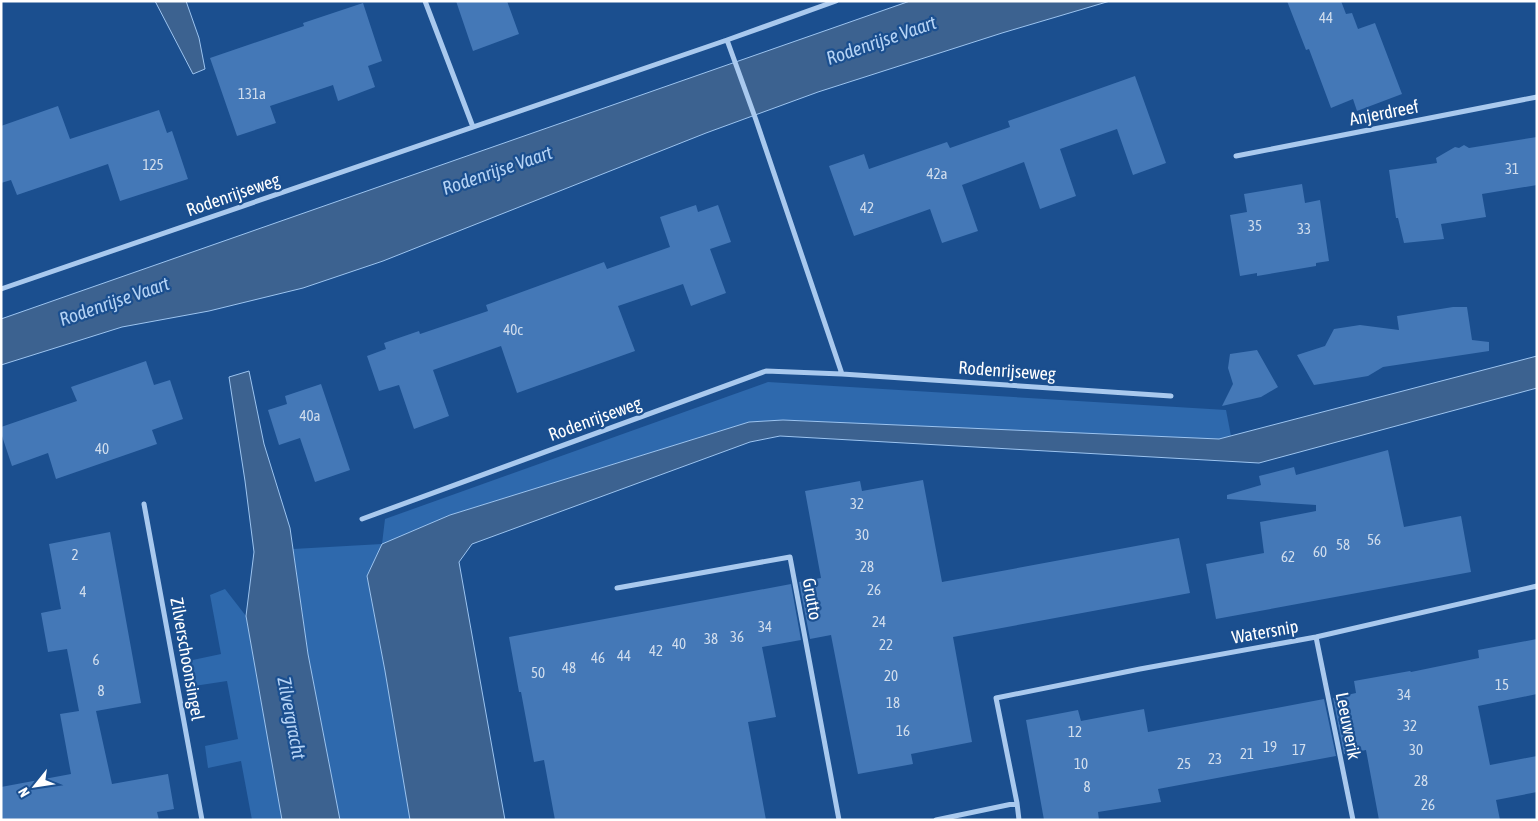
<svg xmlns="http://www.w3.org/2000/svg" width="1538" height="821" font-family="'Asap Condensed',sans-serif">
  <rect width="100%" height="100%" fill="#1b4f8f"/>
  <!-- green -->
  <path fill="#2e69ad" d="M768,382l458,28 5,26 -12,3h-21l-415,-19 -34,2 -299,93 -67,29 -16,32 18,95 25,149h-70l-32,-166 -15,-105 89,-5 3,-25z
    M225,589l21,27 36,204h-30l-11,-59 -33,7 -3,-22 33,-7 -11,-58 -33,5 -6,-25 33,-7 -11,-59z"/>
  <!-- water -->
  <path fill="#3c6290" stroke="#9cc4f0" d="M155,1h31l13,37 6,31 -12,5z
    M910,1h200l-108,32 -184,59 -112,41 -323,128 -80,27 -94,23 -87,16 -121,38v-46z
    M1537,356v32l-278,75 -479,-27 -30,6 -278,102 -13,18 46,258h-95l-25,-149 -18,-95 15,-32 68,-29 299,-93 34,-2 436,19z
    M249,371l15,73 26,84 18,126 32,166h-58l-36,-204 8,-64 -9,-71 -16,-104z"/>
  <!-- building -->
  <path fill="#4478b7" d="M456,1h51l12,33 -46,17z
    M1287,1h54l5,13 6,-1 6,16 17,-6 27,71 -45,17 -4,-12 -22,9 -22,-59 -3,1z
    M363,3l19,58 -14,5 7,21 -37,14 -5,-16 -63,21 6,17 -39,13 -27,-78 94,-32 -1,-3z
    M1135,76l31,87 -33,12 -16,-46 -57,20 16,47 -36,13 -16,-47 -62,23 16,46 -36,12 -12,-34 -76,27 -25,-70 35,-12 5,15 78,-27 3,6 60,-21 -2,-6z
    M58,106l12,33 89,-29 8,23 5,-2 16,48 -68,22 -12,-37 -91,31 -6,-15 -10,3v-57z
    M1537,137v48l-55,9 4,23 -45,7 3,15 -40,4 -6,-25h-2l-7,-48 48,-7 -1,-5 19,-11 4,1 5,-3 5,3z
    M1302,184l3,19 15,-3 9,61 -13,2v3l-59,10v-3l-17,3 -10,-61 17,-3 -3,-18z
    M696,205l2,7 20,-7 13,37 -21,7 16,44 -35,13 -8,-22 -65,22 17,45 -118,42 -16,-47 -68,24 16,46 -35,13 -15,-44 -20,6 -12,-35 19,-7 -2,-6 35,-12 1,3 68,-23 -2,-6 118,-43 3,7 63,-22 -10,-30z
    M1453,307h14l5,33 17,2v9l-106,16 -15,9 -54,9 -17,-30 28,-9 9,-17 26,-4 39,5 -2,-14z
    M1257,350l21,37 -17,10 -39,9 11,-22 -5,-16 2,-14z
    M146,361l8,24 16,-5 13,39 -31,11 5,14 -101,35 -8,-26 -36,13 -11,-33v-6l76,-26 -6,-14z
    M321,384l29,86 -35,12 -15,-44 -21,7 -11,-35 19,-6 -2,-8z
    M1388,450l16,77 57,-11 10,56 -255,47 -10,-55 58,-11 -4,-31 56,-11v-6l-89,-6v-4l34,-10 -2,-9 35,-9 2,8z
    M923,480l19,102 237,-44 11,55 -237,44 19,105 -61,12 2,10 -55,10 -27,-139 -21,4 -11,-57 22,-4 -16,-87 55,-10 2,10z
    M110,532l31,171 -45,8 16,73 56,-10 6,35 -17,3 2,8h-158v-33l70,-13 -11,-60 19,-3 -12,-62 -19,3 -7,-39 20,-4 -12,-65z
    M791,584l10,56 -39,7 14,70 -28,5 18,98h-211l-11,-60 -10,2 -13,-70h-2l-10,-55z
    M1537,639v55l-59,12 12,59 47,-9v36l-41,8 4,20h-121l-13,-70 -22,4 -11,-56 23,-5 -2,-12 56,-10 1,1 68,-14 -1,-8z
    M1324,699l12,57 -178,33 3,13 -63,10 1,8h-55l-18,-100 52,-10 3,11 63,-12 4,23z"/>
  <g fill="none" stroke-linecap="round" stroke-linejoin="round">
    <!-- minor -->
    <path stroke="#a9c9ee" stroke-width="5" d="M425,1l48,126
      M727,40l29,80 86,254
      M1236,156l301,-59
      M1,289l726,-249 109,-39
      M144,504l58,316
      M362,519l404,-148 76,3 329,22
      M617,588l173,-31 49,263
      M1316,637l37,183
      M936,820l81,-17
      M1019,820l-2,-17 -21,-105 144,-29 176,-32 221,-51"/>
  </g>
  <g text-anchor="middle" stroke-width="4.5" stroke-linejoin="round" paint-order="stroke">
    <!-- number labels -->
    <g font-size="15" fill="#d0dded">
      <text x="1326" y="23">44</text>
      <text x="252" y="99">131a</text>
      <text x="153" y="170">125</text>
      <text x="1512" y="174">31</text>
      <text x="937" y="179">42a</text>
      <text x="867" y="213">42</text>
      <text x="1255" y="231">35</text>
      <text x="1304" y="234">33</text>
      <text x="513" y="335">40c</text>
      <text x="310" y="421">40a</text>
      <text x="102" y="454">40</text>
      <text x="857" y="509">32</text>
      <text x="862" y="540">30</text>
      <text x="1374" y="545">56</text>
      <text x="1343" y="550">58</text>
      <text x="1320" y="557">60</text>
      <text x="75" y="560">2</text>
      <text x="1288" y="562">62</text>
      <text x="867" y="572">28</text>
      <text x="874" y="595">26</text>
      <text x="83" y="597">4</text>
      <text x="879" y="627">24</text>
      <text x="765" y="632">34</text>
      <text x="737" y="642">36</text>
      <text x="711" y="644">38</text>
      <text x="679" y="649">40</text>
      <text x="886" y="650">22</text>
      <text x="656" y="656">42</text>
      <text x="624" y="661">44</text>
      <text x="598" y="663">46</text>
      <text x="96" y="665">6</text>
      <text x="569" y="673">48</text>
      <text x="538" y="678">50</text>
      <text x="891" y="681">20</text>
      <text x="1502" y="690">15</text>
      <text x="101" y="696">8</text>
      <text x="1404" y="700">34</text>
      <text x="893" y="708">18</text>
      <text x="1410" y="731">32</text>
      <text x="903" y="736">16</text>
      <text x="1075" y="737">12</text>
      <text x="1270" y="752">19</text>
      <text x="1299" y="755">17</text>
      <text x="1416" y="755">30</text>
      <text x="1247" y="759">21</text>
      <text x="1215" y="764">23</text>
      <text x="1081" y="769">10</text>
      <text x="1184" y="769">25</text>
      <text x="1421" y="786">28</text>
      <text x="1087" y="792">8</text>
      <text x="1428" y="810">26</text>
    </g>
    <!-- street labels -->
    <g font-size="18" fill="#fff" stroke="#1b4f8f">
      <text transform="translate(1384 113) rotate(-11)" y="6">Anjerdreef</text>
      <text transform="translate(233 195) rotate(-19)" y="6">Rodenrijseweg</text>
      <text transform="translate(1007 371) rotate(4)" y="6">Rodenrijseweg</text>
      <text transform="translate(595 419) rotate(-20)" y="6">Rodenrijseweg</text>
      <text transform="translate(812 599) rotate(80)" y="6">Grutto</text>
      <text transform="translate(1265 632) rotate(-10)" y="6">Watersnip</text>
      <text transform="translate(187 659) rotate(80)" y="6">Zilverschoonsingel</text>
      <text transform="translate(1348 726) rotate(79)" y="6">Leeuwerik</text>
    </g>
    <!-- water labels -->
    <g font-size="19" font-style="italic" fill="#b5d3f5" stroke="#1b4f8f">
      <text transform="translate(881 40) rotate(-19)" y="7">Rodenrijse Vaart</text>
      <text transform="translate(497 170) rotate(-19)" y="7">Rodenrijse Vaart</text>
      <text transform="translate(114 301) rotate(-19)" y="7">Rodenrijse Vaart</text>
      <text transform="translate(292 718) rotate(79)" y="7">Zilvergracht</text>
    </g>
  </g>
  <!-- border -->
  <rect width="1538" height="821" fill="none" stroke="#ffffff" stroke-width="5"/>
  <!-- north arrow -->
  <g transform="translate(35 786) rotate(240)" stroke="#1b4f8f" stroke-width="4" paint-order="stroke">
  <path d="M0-4L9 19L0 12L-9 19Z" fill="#ffffff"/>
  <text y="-8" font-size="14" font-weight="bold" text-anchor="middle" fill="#ffffff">N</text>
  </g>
</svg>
